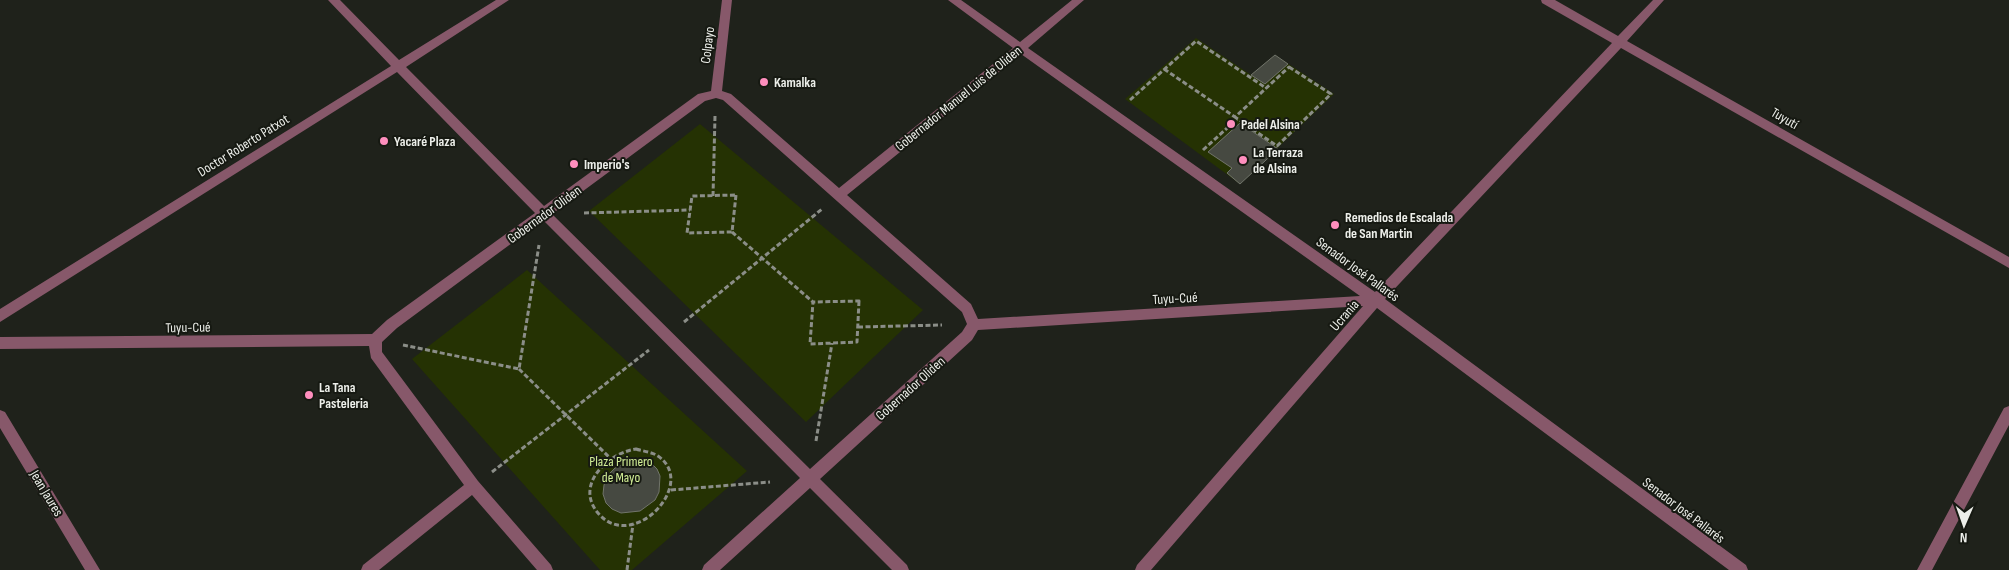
<svg xmlns="http://www.w3.org/2000/svg" width="2009" height="570" font-family="'Sofia Sans Condensed',sans-serif">
  <rect width="100%" height="100%" fill="#1f221b"/>
  <!-- green -->
  <path fill="#253203" d="M1196,38l55,37 24,-20 59,39 -94,90 -115,-85z
    M700,124l223,186 -117,112 -217,-211z
    M527,270l220,201 -115,99h-32l-188,-211z"/>
  <!-- building -->
  <path fill="#464941" stroke="#71746b" d="M1275,55l13,9 -23,20 -14,-9z
    M1240,123l38,26 -38,35 -13,-11 5,-5 -24,-16z
    M633,460l18,3 6,6 3,7 -1,16 -4,8 -15,11 -19,2 -9,-4 -6,-6 -3,-9 1,-9 4,-10 7,-7z"/>
  <g fill="none" stroke-linecap="round" stroke-linejoin="round">
    <!-- path -->
    <path stroke="#8b8e88" stroke-width="3" stroke-dasharray="5 2.5" stroke-linecap="butt" d="M1289,67l42,27 -54,52 -42,-29z
      M1164,69l71,48
      M1130,100l66,-59 70,47
      M1203,150l34,-31
      M736,195l-4,37 -45,1 5,-37z
      M713,196l2,-80
      M584,213l106,-3
      M732,232l81,70
      M859,301l-2,41 -47,2 3,-42z
      M684,322l138,-113
      M858,327l84,-2
      M403,345l116,24 20,-124
      M519,369l91,89
      M816,441l16,-98
      M636,449c6,2 16,3 22,7 41,28 -26,98 -60,57 -24,-28 10,-60 38,-64z
      M492,472l157,-122
      M671,490l99,-8
      M627,570l6,-46"/>
    <!-- minor -->
    <path fill="#87586a" fill-rule="evenodd" d="M328,0h12l59,60 97,-60h13l-103,67 138,139 154,-112 13,-3 11,-91h10l-10,91 9,3 108,94 174,-140 -65,-48h13l59,42 52,-42h12l-56,48 347,244 237,-249 -70,-40 -1,-3h14l63,36 35,-36h11l-37,41 382,216v11l-388,-220 -236,251 361,266 2,5h-19l-352,-262 -226,262h-16l2,-5 226,-259 -385,24 -6,10 -152,139 87,86 2,5h-17l-82,-82 -90,82h-18l2,-5 96,-87 -257,-258 -146,108 -15,14v10l96,129 73,84 2,5h-16l-65,-75 -93,75h-18l2,-5 101,-80 -93,-127 -2,-12 -369,3v-12l372,-3 15,-14 148,-107 -138,-141 -397,250v-13l391,-243zM1021,54l339,242 -382,23 -7,-15 -124,-109zM716,98l7,2 239,212 5,12 -5,8 -152,137 -258,-255 153,-113z
      M2009,406v19l-77,145h-15l87,-162z
      M0,410l5,2 95,158h-15l-85,-142z"/>
  </g>
  <!-- markers -->
  <g fill="#fe8ebd" stroke="#161912" stroke-width="2">
    <circle cx="764" cy="82" r="5"/>
    <circle cx="1231" cy="124" r="5"/>
    <circle cx="384" cy="141" r="5"/>
    <circle cx="1243" cy="160" r="5"/>
    <circle cx="574" cy="164" r="5"/>
    <circle cx="1335" cy="225" r="5"/>
    <circle cx="309" cy="395" r="5"/>
  </g>
  <g text-anchor="middle" stroke-width="4" stroke-linejoin="round" paint-order="stroke">
    <!-- street labels -->
    <g font-size="14" fill="#edefea" stroke="#161912">
      <text transform="translate(707 45) rotate(-83)" y="5">Colpayo</text>
      <text transform="translate(958 98) rotate(-39)" y="5">Gobernador Manuel Luis de Oliden</text>
      <text transform="translate(1785 118) rotate(30)" y="5">Tuyutí</text>
      <text transform="translate(243 145) rotate(-32)" y="5">Doctor Roberto Patxot</text>
      <text transform="translate(544 214) rotate(-36)" y="5">Gobernador Oliden</text>
      <text transform="translate(1358 269) rotate(36)" y="5">Senador José Pallarés</text>
      <text transform="translate(1175 298) rotate(-3)" y="5">Tuyu-Cué</text>
      <text transform="translate(1344 315) rotate(-49)" y="5">Ucrania</text>
      <text transform="translate(188 327) rotate(-1)" y="5">Tuyu-Cué</text>
      <text transform="translate(910 388) rotate(-42)" y="5">Gobernador Oliden</text>
      <text transform="translate(47 493) rotate(59)" y="5">Jean Jaures</text>
      <text transform="translate(1684 510) rotate(37)" y="5">Senador José Pallarés</text>
    </g>
    <!-- poi labels -->
    <g font-size="14" font-weight="bold" fill="#edefea" stroke="#161912" text-anchor="start">
      <text x="774" y="87">Kamalka</text>
      <text x="1241" y="129">Padel Alsina</text>
      <text x="394" y="146">Yacaré Plaza</text>
      <text x="1253" y="157">La Terraza<tspan x="1253" dy="16">de Alsina</tspan></text>
      <text x="584" y="169">Imperio's</text>
      <text x="1345" y="222">Remedios de Escalada<tspan x="1345" dy="16">de San Martin</tspan></text>
      <text x="319" y="392">La Tana<tspan x="319" dy="16">Pasteleria</tspan></text>
    </g>
    <!-- park labels -->
    <g font-size="14" fill="#d3f097" stroke="#161912">
      <text x="621" y="466">Plaza Primero<tspan x="621" dy="16">de Mayo</tspan></text>
    </g>
  </g>
  <!-- north arrow -->
  <g transform="translate(1964 525) rotate(182)" stroke="#161912" stroke-width="4" paint-order="stroke">
  <path d="M0-4L9 19L0 12L-9 19Z" fill="#edefea"/>
  <text y="-8" font-size="14" font-weight="bold" text-anchor="middle" fill="#edefea">N</text>
  </g>
</svg>
